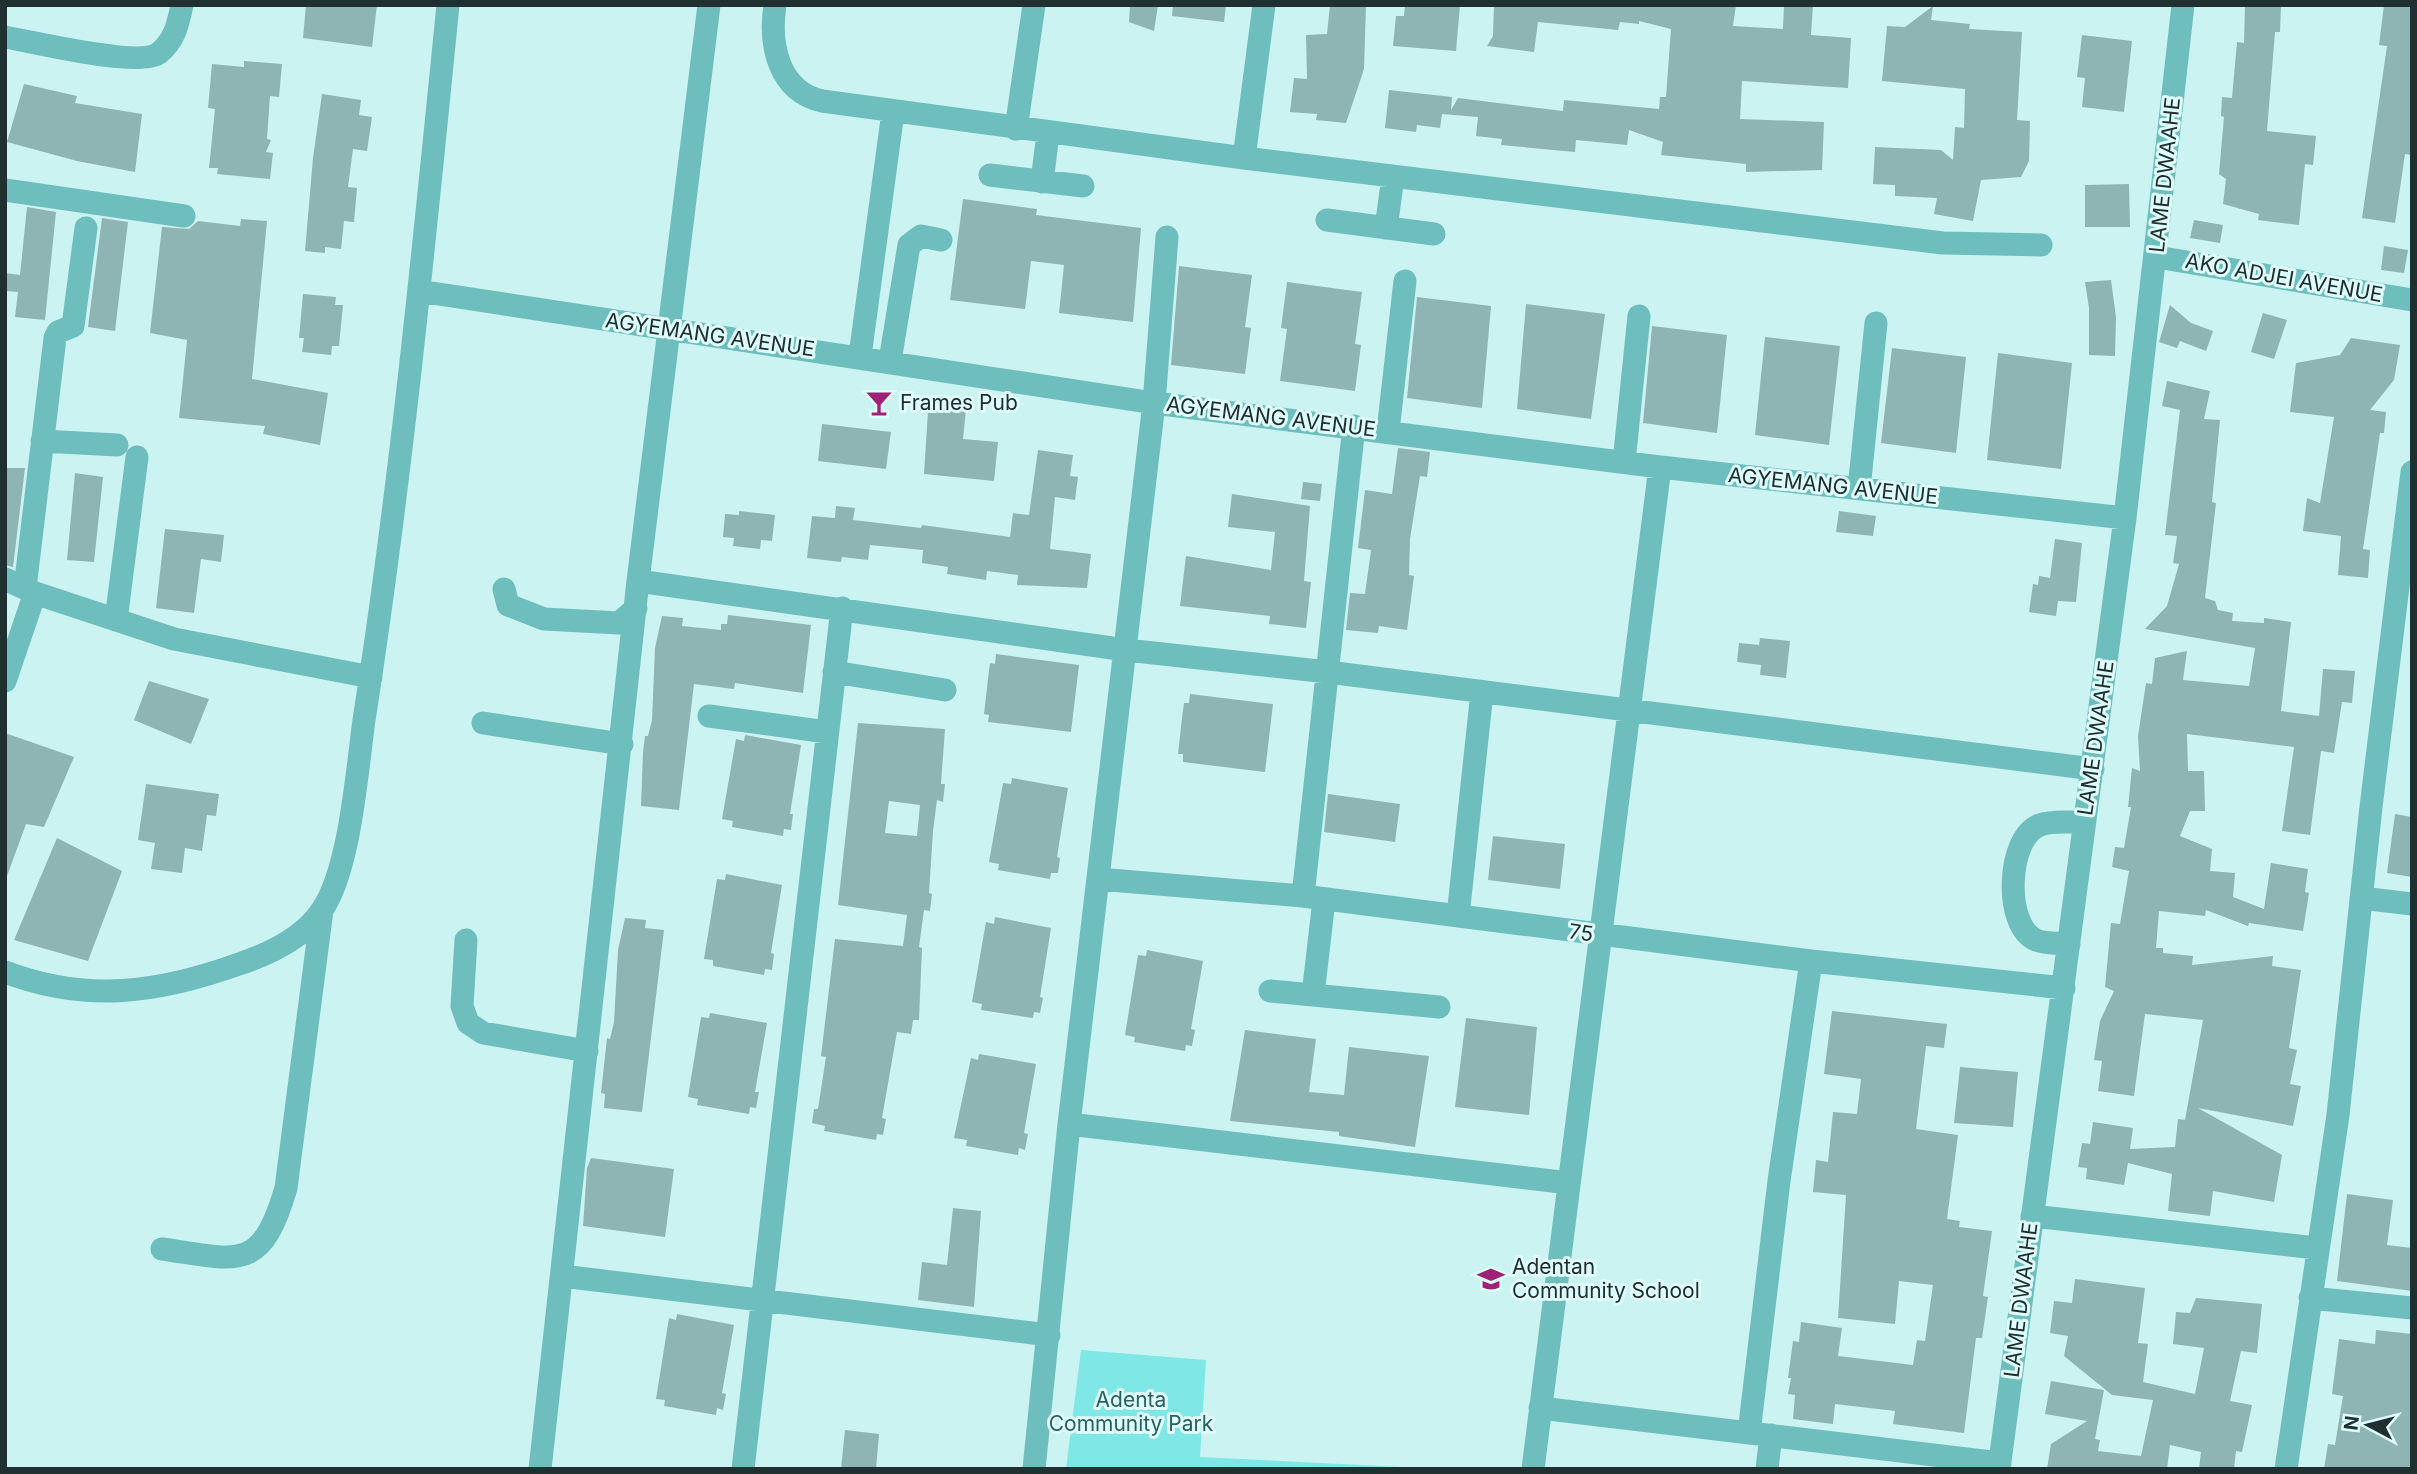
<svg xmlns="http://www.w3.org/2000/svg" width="2417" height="1474" font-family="Inter,sans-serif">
  <rect width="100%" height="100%" fill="#caf3f2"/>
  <!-- green -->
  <path fill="#7fe8e6" d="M1081,1350l125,10 -6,97 241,12h-375z"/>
  <!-- building -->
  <path fill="#8eb5b4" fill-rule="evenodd" d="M306,5h71l-5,42 -69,-9z
    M1130,5h28l-4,26 -25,-9z
    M1173,5h53l-2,17 -52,-6z
    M1330,5h36l-2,64 -18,54 -30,-3 1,-6 -27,-2 4,-34 13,1 -1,-44 21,-1z
    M1405,5h55l-4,46 -63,-5 3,-30h8z
    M1494,5h242l-3,21 50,3 1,-24h29l-2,30 40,3 -3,50 -106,-7 -2,38 84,3 -2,48 -76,2v-8l-85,-9 2,-13 -34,-12 -2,15 -51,-5 -1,12 -74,-7 1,-6 -26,-3 2,-19 -36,-3 -2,14 -23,-3 -1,7 -31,-4 4,-38 63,7 -1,13 7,-12 105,13 1,-11 95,9 1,-12h6l5,-68 -32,-8v3l-19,-2 -2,8 -80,-8 -4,30 -47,-6 6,-10z
    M2245,5h36l-1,27h-5l-8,99 49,5 -3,29 -8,-1 -6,61 -41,-5 1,-6 -36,-10 3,-25 -7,-5 5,-57 -3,-1 1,-19 10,1 5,-56 7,1z
    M2384,5h28v150l-7,-1 -10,69 -33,-5 25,-172 -8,-1z
    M1933,6l-2,14 39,4 -1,5 53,3 -5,88 13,1 -1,40 -8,16 -40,3 -8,41 -39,-7 3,-16 -42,-2v-11l-22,-1 2,-37 66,3 12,10 2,-33 9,1 1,-39 -83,-8 5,-55 18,1z
    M2082,35l50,6 -8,71 -42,-5 3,-29 -8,-1z
    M244,61l38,3 -3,33 -9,-1 -3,43 4,1 -5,12 7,1 -3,26 -53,-5 1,-6h-9l6,-59 -7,-1 4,-44 32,3z
    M24,84l53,12 -2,7 67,11 -7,58 -58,-11 -70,-19z
    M322,94l39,6 -2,15 13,2 -5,34 -14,-2 -5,38 9,1 -3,34 -10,-1 -3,28 -16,-2v6l-20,-2 8,-93z
    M2129,184l1,43h-45v-42z
    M963,199l74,10 -1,6 105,13 -8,94 -74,-9 5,-48 -33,-4 -6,48 -75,-9z
    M27,207l29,5 -11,108 -30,-3 3,-25 -13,-1v-18l15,2z
    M102,218l26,4 -13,109 -27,-4z
    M241,219l26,2 -15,158 76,14 -8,52 -57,-11 2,-8 -86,-8 8,-78 -37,-7 12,-106 27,2 9,-8 42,5z
    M2194,220l29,5 -3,18 -30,-5z
    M2384,246l24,4 -4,23 -23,-3z
    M1179,266l73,9 -7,52 6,1 -6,46 -74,-9z
    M2111,280l5,37 -1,39 -26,-1v-47l-4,-26z
    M1287,282l75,10 -7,52 6,1 -6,46 -75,-10 7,-52 -6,-1z
    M303,294l33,3 -1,8h8l-4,41h-7l-1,9 -29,-3 2,-14h-5z
    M1417,297l74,9 -9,102 -75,-10z
    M1526,304l79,10 -14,105 -74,-10z
    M2170,305l21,18 22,8 -7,20 -26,-10 -3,7 -18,-6z
    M2263,313l24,7 -13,39 -23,-7z
    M1652,326l75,9 -10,98 -74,-10z
    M1765,337l75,9 -11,99 -74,-10z
    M2351,338l49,7 -6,35 -24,30 16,2 -2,21h-4l-17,116 7,1 -2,28 -30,-3 3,-39 -38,-5 4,-33 13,5 14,-86 -44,-5 6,-49 44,-8z
    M1892,348l74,9 -10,96 -75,-10z
    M1998,353l74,10 -11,106 -74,-9z
    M2167,381l43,10 -6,28 16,1 -8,82 4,1 -11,95 10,3 3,9 15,3 -1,8 32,2v-5l27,4 -10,89 38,5 4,-47 32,2 -3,32 -10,-1 -8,51 -13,-2 -11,84 -28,-4 12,-84 -107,-13 1,37h16l1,40h-15l-10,25 32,13 -2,22 25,2 -2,24 31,12 7,-46 37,6 -3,23 4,1 -6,38 -54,-8 -1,3 -42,-16 -1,6 -46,-5 -3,37h7v5l30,3 -1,9 81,-9 -1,10 29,4 -12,78 8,2 -7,34 11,2 -8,40 -95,-18 84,47 -8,47 -61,-11 -3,25 -42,-5 4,-37 -44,-11 -4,22 -38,-6 1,-11 -9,-1 4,-24 8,1 3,-22 40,6 -3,21 45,-2 3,-28 7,1 18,-100 -58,-6 -11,82 -36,-5 4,-30 -8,-1 6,-39 14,-30 -9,-4 6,-64 9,1 9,-53 -17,-4 3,-20 9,1 7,-41h-3l4,-39 8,3 -2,-35 8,-53 6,1 3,-26 32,-7 -4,29 66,6 6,-38 -110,-19 22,-23 12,-42 -6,-1 4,-27 -12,-1 15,-125 -18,-4z
    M929,396l38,4 -4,39 35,3 -4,39 -70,-7z
    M822,424l69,8 -5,37 -68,-8z
    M1398,448l32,4 -3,25 -7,-1 -10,63 -1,36 5,1 -7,54 -28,-4 -1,7 -32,-3 4,-37 15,1 6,-44 -13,-2 7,-58 27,4z
    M1038,450l35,5 -3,21 8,1 -3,23 -20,-3 -5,52 41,5 -4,34 -70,-3 1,-10 -31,-4 -1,9 -39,-6 1,-7 -26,-4 1,-13 -53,-5 -2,15 -26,-3 -1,5 -34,-4 5,-42 23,2 1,-12 19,2 -2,12 68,8 1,-3 88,12 3,-24 16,2z
    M5,468h20l-12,99 -8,-2z
    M75,473l28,4 -9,85 -27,-2z
    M1303,482l19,2 -2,17 -19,-2z
    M1232,494l78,12 -6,75 7,1 -5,46 -37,-4 1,-8 -90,-10 6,-50 85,14 4,-38 -47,-5z
    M739,511l36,4 -3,26 -11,-1 -1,9 -27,-3 1,-8 -11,-1 2,-23 14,1z
    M1839,511l37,5 -3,20 -37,-4z
    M165,529l59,6 -3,27 -20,-3 -7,54 -38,-5z
    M2055,539l27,4 -6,59 -18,-1 -2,15 -27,-4 4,-28 5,1 1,-9 11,2z
    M728,615l83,10 -8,68 -68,-10 -1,6 -40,-5 -15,126 -38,-4 2,-54 2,-16h3l4,-16 3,-72 7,-32 21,2 -1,8 39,4v-6h6z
    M1760,638l30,3 -4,37 -26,-3 1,-10 -24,-3 2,-19 20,2z
    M996,654l83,11 -8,67 -83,-10 1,-7 -5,-1 4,-35 2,-16 5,1z
    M149,681l60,18 -18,45 -57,-24z
    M1190,694l83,10 -8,68 -82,-10v-8h-5l4,-36 2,-15h5z
    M858,723l87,6 -4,55h4l-2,18 -6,-2 -4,31 -4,62 3,1 -2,17 -6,-1 -5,37 3,1 -3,72h-6l-2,14 -14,-2 -15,86 4,1 -3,16 -6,-1 -1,6 -52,-9 1,-5 -13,-3 2,-14h4l8,-52 -5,-1 14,-117 68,7 4,-31 -69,-10zM889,801l31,4 -3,31 -32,-3z
    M5,733l69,24 -30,70 -18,-3 -19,52z
    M745,735l56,10 -11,69h3l-2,16 -7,-1 -1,7 -51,-9 1,-6 -11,-2 14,-80 8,2z
    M1012,778l56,10 -11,69 3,1 -2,15h-7l-1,6 -52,-9 1,-6 -10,-2 14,-79 8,1z
    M146,784l73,10 -3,22 -9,-1 -5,36 -17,-3 -3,25 -31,-4 4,-26 -17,-3z
    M1328,794l72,10 -5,38 -71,-10z
    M2395,814l17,3v60l-25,-4z
    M1493,836l72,8 -5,45 -72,-9z
    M57,838l65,33 -34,90 -74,-21z
    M726,874l56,11 -11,68 3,1 -2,16 -7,-1 -1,6 -51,-9v-6l-9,-1 13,-80 8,1z
    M995,917l56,11 -11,69 3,1 -3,15 -6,-1 -1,6 -52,-8 1,-6 -10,-2 14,-80 8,2z
    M625,918l21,2 -1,8 19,2 -22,182 -38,-4 1,-14 -4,-1 6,-55 3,1 4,-17 4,-72z
    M1147,950l56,11 -12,68 4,1 -3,16 -6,-1 -1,6 -51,-9 1,-5 -10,-2 13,-80 8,1z
    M1832,1011l115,13 -3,24 -18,-2 -10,83 42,6 -11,84 13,2 -1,6 33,4 -9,65 5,1 -6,41h-6l-12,95 -71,-9 2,-13 -60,-7 -2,20 -40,-5 2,-24 -7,-1 3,-16h-3l5,-37 6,1 2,-20 41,6 -4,28 75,9 4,-25 8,1 8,-56 -34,-4 -4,43 -57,-6 8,-123 -33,-3 3,-32 12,2 5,-50 24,2 4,-35 -37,-5z
    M710,1013l57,10 -12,69h4l-3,16 -6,-1 -1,7 -52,-9 1,-6 -10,-2 13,-80 8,1z
    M1466,1018l71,9 -8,88 -74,-8z
    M1245,1030l71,9 -7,53 35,3 5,-48 80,9 -14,91 -76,-11v-4l-109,-11z
    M979,1054l57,10 -12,69 4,1 -3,16 -6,-2 -1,7 -52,-9 1,-6 -13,-2 17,-80 7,2z
    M1960,1067l58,5 -5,55 -59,-4z
    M591,1158l83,11 -9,68 -82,-11 4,-58z
    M2347,1194l46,6 -6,45 25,3v43l-75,-10z
    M953,1208l28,3 -7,96 -56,-7 4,-38 25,3z
    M2075,1279l70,9 -7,55 10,1 -5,38 52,12 9,-46 -31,-4 3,-32 14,1 6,-15 66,6 -5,49 -16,-2 -11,50 22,4 -10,47 -6,-1 -2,18h-35l2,-17 -31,-7 -3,24h-120l4,-25 36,-23 -42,-7 6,-33 53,9 -9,49 5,1 -2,11 43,5 12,-56 -41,-5 -48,-39 4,-20 -18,-3 4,-32 18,2z
    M677,1314l57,11 -12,68 4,1 -3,16 -6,-2 -1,7 -52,-9 1,-6 -9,-1 13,-81 7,2z
    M2376,1330l36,4 -2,135h-86l4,-25 7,1 8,-49 -11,-2 7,-55 36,5z
    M845,1430l34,4 -3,35h-35z"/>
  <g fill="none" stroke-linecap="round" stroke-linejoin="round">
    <!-- minor -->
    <path stroke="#6ebebd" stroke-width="23" d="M775,5c-6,39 3,86 47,96l422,57 699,85 98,2
      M5,37c29,5 134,31 154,16 16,-13 19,-29 23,-48
      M1016,129l18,-124
      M1244,158l20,-153
      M990,175l93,11
      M1042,182l6,-49
      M5,190l179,26
      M1327,220l107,14
      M1386,228l7,-51
      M2157,257l255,43
      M419,291l735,112 506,64 465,51
      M860,356l33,-244
      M890,361l19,-116 12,-9 20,4
      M1388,431l17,-150
      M42,441l75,4
      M1624,462l15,-146
      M1859,489l17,-166
      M5,579l30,14 139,46 197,38
      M638,581l488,69 202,22 765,97
      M25,588l30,-250 3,-6 15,-6 13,-98
      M504,589l4,16 36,14 75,4 17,-15
      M116,620l21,-163
      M834,672l111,18
      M5,681l30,-88
      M709,716l118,16
      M483,723l139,21
      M1098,879l205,17 508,65 253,27
      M1303,896l51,-470
      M2361,898l51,6
      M1458,916l24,-224
      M466,940l-4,66 6,17 15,10 104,18
      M2069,944c-10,-1 -24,0 -33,-4 -33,-14 -29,-104 4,-115 13,-5 30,-2 43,-3
      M5,972c82,31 153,21 234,-8 30,-10 65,-26 83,-54 28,-41 35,-139 42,-190 37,-237 60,-476 84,-715
      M1270,991l169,16
      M1313,995l11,-95
      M1069,1124l500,59
      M2032,1216l284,32
      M162,1249c77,11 99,24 124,-61l36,-278
      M562,1276l487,59
      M2310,1298l102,10
      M1540,1408l460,55
      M1749,1433l30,-252 32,-220
      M540,1469l98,-888 71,-576
      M743,1469l99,-861
      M1034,1469l35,-345 85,-721 13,-166
      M1533,1469l127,-1002
      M1767,1469l4,-34
      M1999,1469l126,-951 58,-513
      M2286,1469l52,-354 33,-308 41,-335"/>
  </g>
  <!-- icons -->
  <defs>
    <g id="bar-bare" transform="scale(2.1)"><path d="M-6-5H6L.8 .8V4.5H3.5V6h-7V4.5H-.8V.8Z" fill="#9e2277" stroke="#defffd" stroke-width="2.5" paint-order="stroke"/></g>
    <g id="school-bare" transform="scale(2.1)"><path d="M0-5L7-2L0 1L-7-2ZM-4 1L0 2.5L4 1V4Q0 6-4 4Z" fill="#9e2277" stroke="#defffd" stroke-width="2.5" paint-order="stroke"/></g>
  </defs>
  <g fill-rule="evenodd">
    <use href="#bar-bare" x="879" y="403"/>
    <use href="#school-bare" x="1491" y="1279"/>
  </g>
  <g text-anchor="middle" stroke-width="6" stroke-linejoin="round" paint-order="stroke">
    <!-- street labels -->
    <g font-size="21" fill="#202f2f" stroke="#defffd">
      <text transform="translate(2165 175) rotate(-84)" y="7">LAME DWAAHE</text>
      <text transform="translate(2284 278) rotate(10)" y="7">AKO ADJEI AVENUE</text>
      <text transform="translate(710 335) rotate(8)" y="7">AGYEMANG AVENUE</text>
      <text transform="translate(1271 417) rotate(7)" y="7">AGYEMANG AVENUE</text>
      <text transform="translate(1833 486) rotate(6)" y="7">AGYEMANG AVENUE</text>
      <text transform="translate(2096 738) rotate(-82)" y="7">LAME DWAAHE</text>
      <text transform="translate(1581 933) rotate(8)" y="7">75</text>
      <text transform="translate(2021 1300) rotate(-83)" y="7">LAME DWAAHE</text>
    </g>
    <!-- poi labels -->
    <g font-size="21" fill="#202f2f" stroke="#defffd" text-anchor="start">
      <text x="900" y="410">Frames Pub</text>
      <text x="1512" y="1274">Adentan<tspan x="1512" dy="24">Community School</tspan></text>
    </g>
    <!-- park labels -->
    <g font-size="21" fill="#296160" stroke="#defffd">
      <text x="1131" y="1407">Adenta<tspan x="1131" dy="24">Community Park</tspan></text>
    </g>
  </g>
  <!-- border -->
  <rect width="2417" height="1474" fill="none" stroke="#202f2f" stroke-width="14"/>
  <!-- north arrow -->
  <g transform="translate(2368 1425) rotate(277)" stroke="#defffd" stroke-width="5" paint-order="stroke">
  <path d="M0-5L12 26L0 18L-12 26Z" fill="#202f2f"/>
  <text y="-10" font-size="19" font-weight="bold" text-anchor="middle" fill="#202f2f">N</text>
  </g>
</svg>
